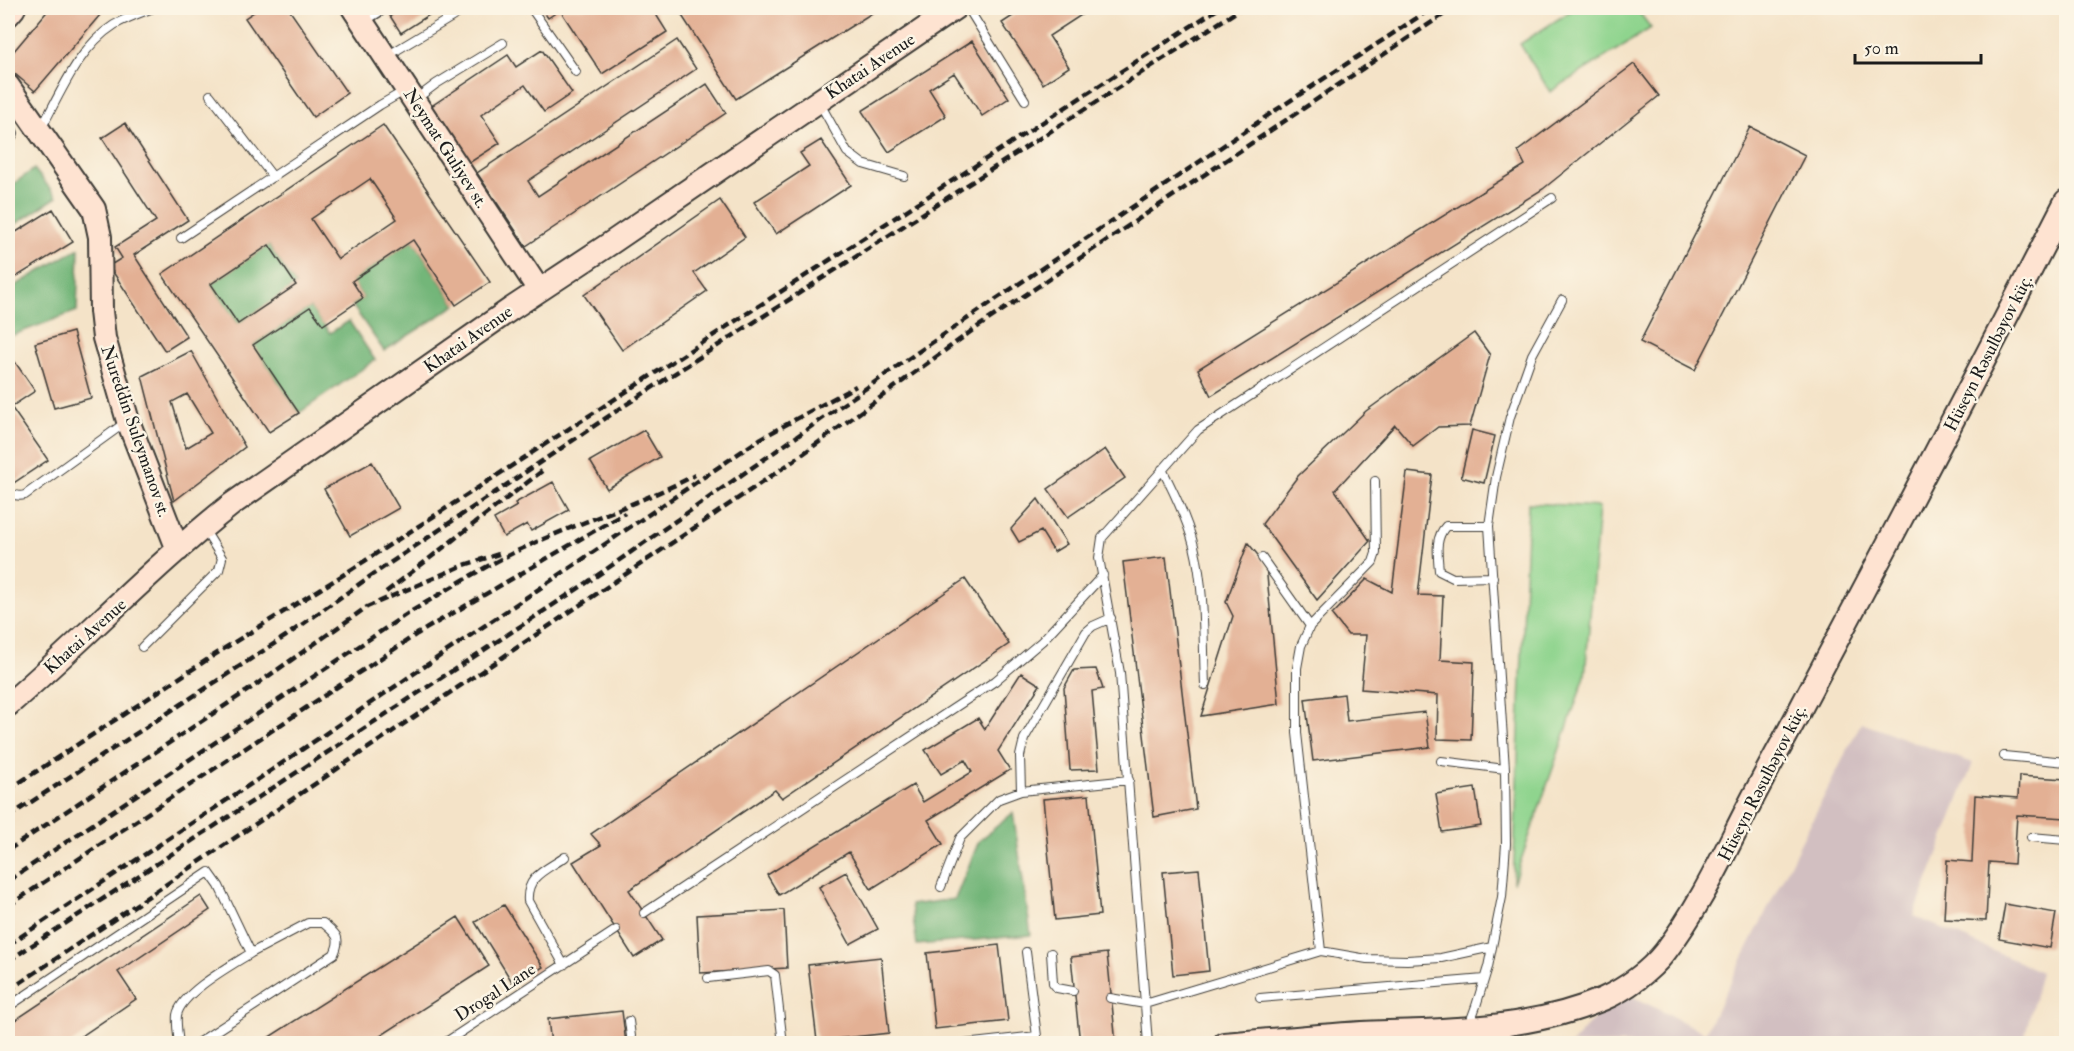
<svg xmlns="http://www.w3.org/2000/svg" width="2074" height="1051" font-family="'IM FELL Double Pica',serif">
  <rect width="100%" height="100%" fill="#fcf5e5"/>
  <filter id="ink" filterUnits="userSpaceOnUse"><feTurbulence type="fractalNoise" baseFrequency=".0167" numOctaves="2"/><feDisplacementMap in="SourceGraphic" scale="12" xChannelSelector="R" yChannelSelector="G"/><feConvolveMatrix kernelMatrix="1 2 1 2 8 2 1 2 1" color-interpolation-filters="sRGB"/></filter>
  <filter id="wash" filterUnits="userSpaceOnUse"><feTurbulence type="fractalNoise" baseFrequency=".008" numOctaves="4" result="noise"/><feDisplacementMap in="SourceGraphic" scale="24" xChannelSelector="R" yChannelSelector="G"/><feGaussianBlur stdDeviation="1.35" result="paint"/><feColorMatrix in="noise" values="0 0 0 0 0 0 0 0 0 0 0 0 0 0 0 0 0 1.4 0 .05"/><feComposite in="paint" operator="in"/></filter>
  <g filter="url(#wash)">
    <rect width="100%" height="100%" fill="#f4e3c8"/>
    <!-- industrial -->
    <path fill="#d2bfc1" d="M1861,723l112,40 -59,153 127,56 -18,71 -452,1 49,-54 85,43z"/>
    <!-- green -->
    <path fill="#8fd48e" stroke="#567855" stroke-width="1.5" d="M1575,8h61l15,20 -101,64 -30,-48z
      M1528,503l71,4 -14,169 -72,207z"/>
    <!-- forest -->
    <path fill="#73b679" stroke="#48694a" stroke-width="1.5" d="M34,169l23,28 -49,32v-41z
      M413,240l43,65 -72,46 -32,-46 11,-7 -11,-17z
      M269,245l27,40 -58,39 -27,-40z
      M79,248l-2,63 -69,26v-47z
      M310,307l20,26 19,-12 26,39 -76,53 -46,-68z
      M1013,813l18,122 -114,10 -6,-40 44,-6 24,-58z"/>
    <g id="blocks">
      <!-- building -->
      <path fill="#e3b094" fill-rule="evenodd" d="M50,8h56l-71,83 -27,-23v-10z
        M260,8h34l-4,3 57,82 -34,24 -68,-99z
        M403,8h37l-39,25 -11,-17z
        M541,8h111l15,24 -65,42 -42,-64 -12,8z
        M677,8h203l-144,91z
        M1025,8h67l-43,28 20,31 -26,17 -41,-61z
        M677,40l19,29 -168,112 10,15 169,-112 19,29 -200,133 -49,-73z
        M972,41l37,57 -27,18 -28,-43 -25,16 17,27 -57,36 -27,-41z
        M542,50l30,43 -28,19 -19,-27 -44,30 19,28 -31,20 -39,-56 78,-52 8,12z
        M1634,64l25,32 -116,93 -332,207 -13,-27 327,-204 -7,-14z
        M125,123l63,97 -54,35 53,82 -22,14 -56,-85 13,-8 -7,-11 41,-26 -54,-83z
        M383,125l107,157 -34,23 -43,-65 -61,41 11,17 -40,27 -13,-18 -57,38 46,68 -30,19 -107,-158zM370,179l27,40 -59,40 -27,-40zM269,245l27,40 -58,39 -27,-40z
        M1750,127l55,28 -110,215 -55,-28z
        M821,140l30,45 -75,49 -22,-32 55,-36 -9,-13z
        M720,200l25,37 -51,36 13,18 -85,59 -38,-55z
        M53,209l20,33 -65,40v-45z
        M73,332l18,66 -37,10 -19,-65z
        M1474,333l16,22 -20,71 -32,1 -25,19 -18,-21 -60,65 35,51 -53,59 -55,-76 36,-48 68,-65z
        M191,351l54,96 -71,54 -32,-125zM187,394l24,39 -25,15 -14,-46z
        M15,362l20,29 -24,16 37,53 -39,26 -1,-119z
        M644,430l16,27 -53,32 -17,-28z
        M1472,430l23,6 -11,47 -23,-6z
        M1105,449l20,29 -57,39 -20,-28z
        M372,462l27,46 -49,28 -26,-47z
        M1407,472l25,3 -14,120 25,1 -3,64 34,2 -3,78 -34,-1 1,-44 -77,-6 5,-54h-18l-16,-20 35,-36 25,13z
        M553,482l16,28 -38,21 -4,-7 -23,13 -10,-18 23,-13 -2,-3z
        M1038,499l29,45 -13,8 -13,-21 -22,11 -8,-13z
        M1248,543l18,22 13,139 -78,12 32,-100 -7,-14z
        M1166,557l30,252 -42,8 -31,-255z
        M965,579l44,65 -227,154 -7,-8 -146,100 33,50 -28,18 -61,-96 28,-17 -10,-11z
        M1096,669l7,20 -11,2 7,78 -29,1 -6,-82 10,-18z
        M1021,673l19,12 -42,66 12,19 -82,50 15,24 -72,45 -22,-37 -70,43 -12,-20 146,-90 10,17 49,-30 -7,-12 -24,14 -16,-24 53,-32 7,11z
        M1344,694l3,27 78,-9 5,35 -117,14 -8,-62z
        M2019,776l47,3v39l-49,-3 -3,49 -25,-2 -3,59 -42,-2 3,-59 25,2 3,-67 43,3z
        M1475,788l6,38 -39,6 -6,-38z
        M1089,795l11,120 -45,5 -12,-121z
        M1199,869l10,102 -36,4 -10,-103z
        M846,872l32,57 -28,15 -31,-57z
        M201,896l9,14 -92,62 18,27 -66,45h-62v-19z
        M2005,904l51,9 -6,35 -51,-9z
        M504,905l39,62 -29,18 -39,-63z
        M784,910l3,58 -87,5 -3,-58z
        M458,917l31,49 -121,78h-104l-1,-3z
        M999,945l9,76 -73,8 -8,-76z
        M1107,953l9,91h-36l-9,-87z
        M881,957l8,76 -72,8 -9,-76z
        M622,1011l4,33h-75l-3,-25z"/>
    </g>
  </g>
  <g filter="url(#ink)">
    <use href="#blocks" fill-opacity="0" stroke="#3c3a36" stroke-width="1.5"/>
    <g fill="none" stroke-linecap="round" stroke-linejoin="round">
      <!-- lane casing -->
      <g stroke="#3c3a36" stroke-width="10">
        <path id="lane" d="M531,8l45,64
          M968,8l57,92
          M387,56l80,-48
          M210,95l63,82
          M416,99l20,-15 67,-41
          M819,102l28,50 16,12 41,12
          M8,120l6,13 -6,11
          M42,127c19,-35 37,-80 72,-102 12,-7 26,-12 39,-17
          M181,238l199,-133 26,-15
          M1162,469c13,25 25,50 32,77 11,43 9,94 11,139
          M8,489c4,6 9,8 17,6l101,-73
          M1489,526h-43c-12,13 -8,29 -7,45l14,7 40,-1
          M1262,558l48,68
          M142,647l77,-77 3,-12 -18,-29
          M2004,756l62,6
          M1441,761l64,8
          M1021,791l-1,-35 4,-17 62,-107 7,-6 18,-8
          M2031,837l35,3
          M941,887l19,-49 39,-39 22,-8 108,-11
          M644,913l351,-232 47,-40 61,-66
          M1321,951l-24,-218v-65l4,-22 9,-20 63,-64 3,-9 -1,-72
          M1026,952l12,92
          M1051,953l2,30 4,5 16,3
          M564,965l-36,-64c-2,-25 18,-31 37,-44
          M708,978l61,-7 6,4 8,69
          M1110,998l35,6 176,-53 46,8 40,1 34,-2 51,-11
          M1260,998l224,-19
          M8,1007l201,-135 10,14 32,67c-19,12 -70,40 -74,62 -1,9 1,20 2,29
          M629,1021l3,23
          M196,1044l138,-90c8,-17 2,-20 -11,-31h-15l-57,30
          M443,1044l173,-114
          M964,1044l73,-8
          M1148,1044l-28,-371 -21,-115 3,-20 96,-108 354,-232
          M1462,1044l14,-38 12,-39 14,-70 4,-53 -1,-75 -16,-243 7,-49 14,-60 22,-62 30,-55"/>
      </g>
      <!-- street casing -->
      <g stroke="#3c3a36" stroke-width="18">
        <path id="street" d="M361,19l18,-11"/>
      </g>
      <!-- secondary casing -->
      <g stroke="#3c3a36" stroke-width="26">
        <path id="secondary" d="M353,8l186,282
          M8,15l6,-7
          M8,86l86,123 6,28 1,74 3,27 24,83 50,129
          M8,705c76,-65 145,-139 224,-201l279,-195 100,-66 344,-235
          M1224,1044c46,-4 92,-8 138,-11 80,-3 166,-2 241,-34 23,-10 47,-28 62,-47 33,-43 55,-90 79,-137 19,-38 40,-74 59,-111 89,-167 177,-335 263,-503"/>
      </g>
      <!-- lane -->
      <use href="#lane" stroke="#fff" stroke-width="8"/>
      <!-- street -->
      <use href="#street" stroke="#fff" stroke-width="15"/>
      <!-- secondary -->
      <use href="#secondary" stroke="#fee3d1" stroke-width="22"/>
      <!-- rail -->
      <path stroke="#1c1c1c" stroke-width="4.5" stroke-dasharray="9 4.5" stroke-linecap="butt" d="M386,592l156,-121
        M8,790l217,-142 118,-73 876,-567
        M8,817l278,-181 86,-61 252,-169 618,-398
        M8,850l239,-159 120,-84 97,-42 38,-12
        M8,881l399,-267c40,-24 80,-50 123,-69 55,-25 112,-42 165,-70
        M8,906l409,-272 208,-121
        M8,945l252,-167 500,-339 96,-53
        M8,961l577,-377 333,-232 355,-240 159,-104
        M8,991l781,-527 184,-134 480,-322"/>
    </g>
  </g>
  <g text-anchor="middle" stroke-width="5" stroke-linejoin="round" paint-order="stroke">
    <!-- street labels -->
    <g font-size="18" fill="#1c1c1c" stroke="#fcf5e5">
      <text transform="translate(870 66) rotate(-34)" y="6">Khatai Avenue</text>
      <text transform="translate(446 148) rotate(57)" y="6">Neymat Guliyev st.</text>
      <text transform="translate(468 339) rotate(-35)" y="6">Khatai Avenue</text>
      <text transform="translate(1988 353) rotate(-63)" y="6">Hüseyn Rəsulbəyov küç.</text>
      <text transform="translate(136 431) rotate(71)" y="6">Nureddin Suleymanov st.</text>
      <text transform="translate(85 636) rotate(-42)" y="6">Khatai Avenue</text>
      <text transform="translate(1762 783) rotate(-63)" y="6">Hüseyn Rəsulbəyov küç.</text>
      <text transform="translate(495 992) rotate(-33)" y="6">Drogal Lane</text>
    </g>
  </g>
  <!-- margin -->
  <rect width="2074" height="1051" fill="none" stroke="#fcf5e5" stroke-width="30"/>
  <!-- scale -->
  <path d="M1855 54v9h126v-9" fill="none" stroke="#1c1c1c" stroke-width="3"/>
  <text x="1864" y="54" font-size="18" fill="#1c1c1c" stroke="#fcf5e5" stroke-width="4.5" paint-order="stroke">50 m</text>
</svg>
